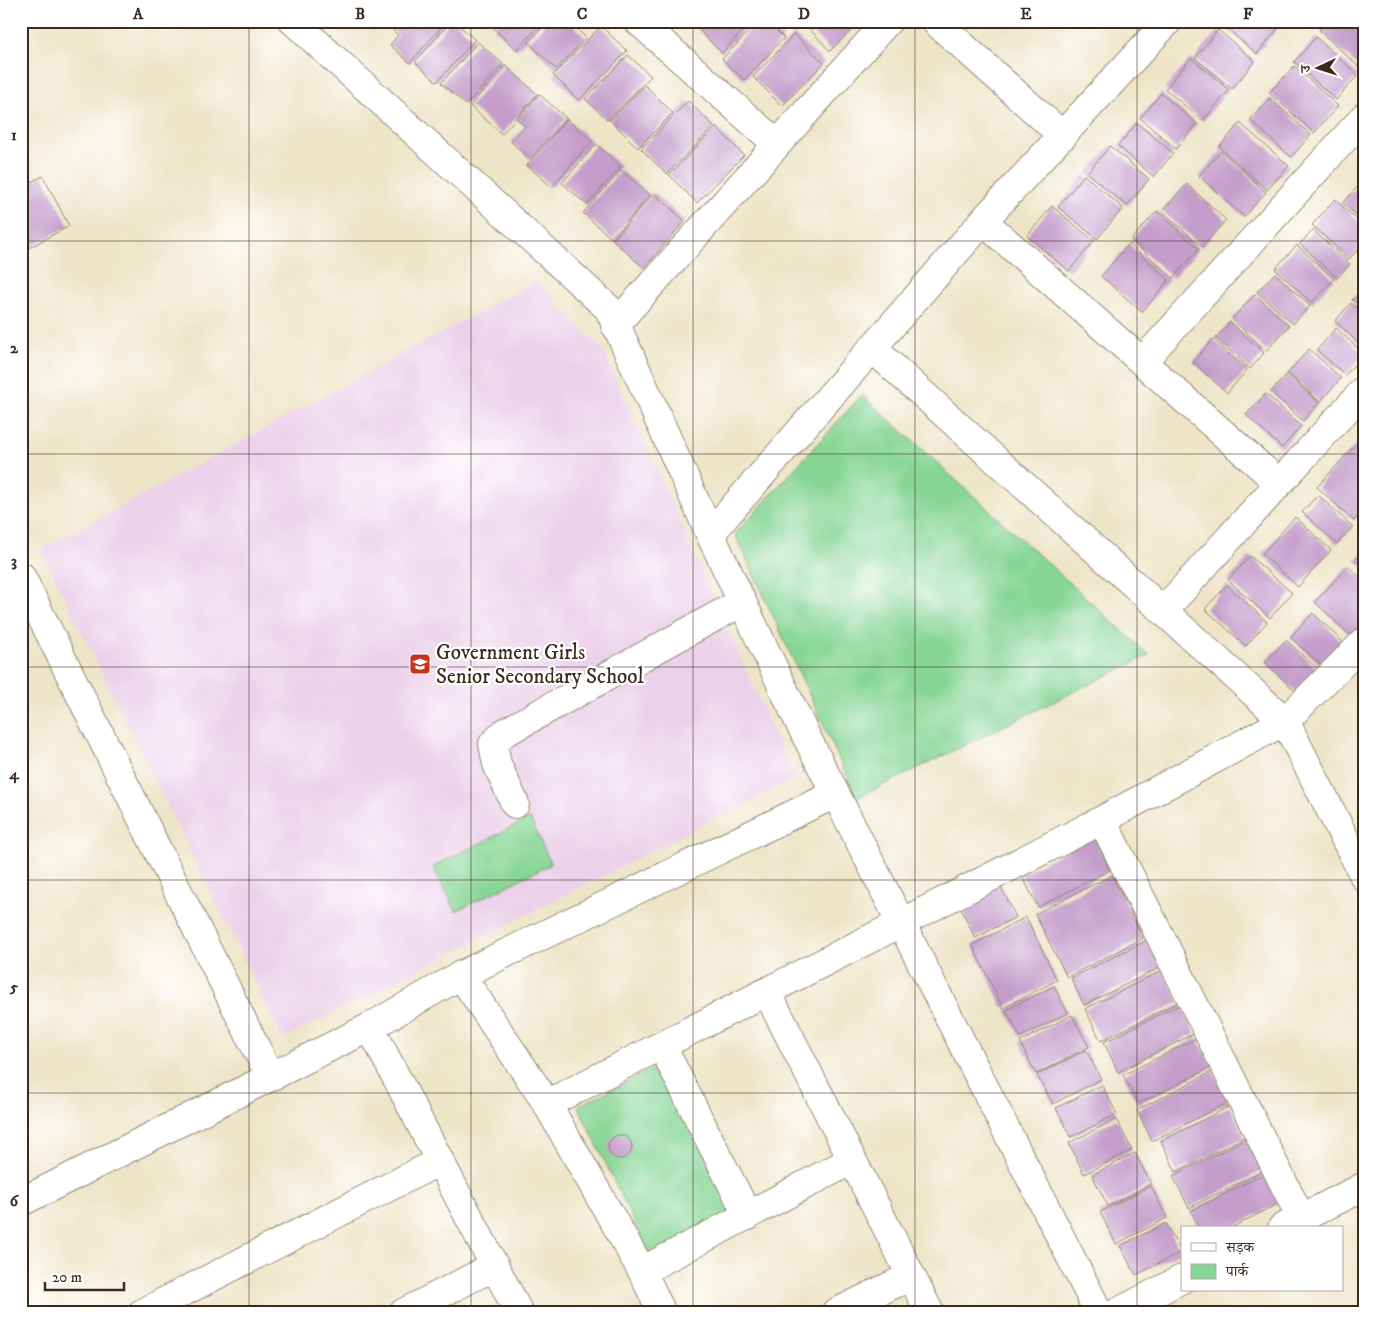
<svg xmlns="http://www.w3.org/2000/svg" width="1386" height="1334" font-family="'IM FELL DW Pica','Noto Serif Devanagari',serif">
  <rect width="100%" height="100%" fill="#fff"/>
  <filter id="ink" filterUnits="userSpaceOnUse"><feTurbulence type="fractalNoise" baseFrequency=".02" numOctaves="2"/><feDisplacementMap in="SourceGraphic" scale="10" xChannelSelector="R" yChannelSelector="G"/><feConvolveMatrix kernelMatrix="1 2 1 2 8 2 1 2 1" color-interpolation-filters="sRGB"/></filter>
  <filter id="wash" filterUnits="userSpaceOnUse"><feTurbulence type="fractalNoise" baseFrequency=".0096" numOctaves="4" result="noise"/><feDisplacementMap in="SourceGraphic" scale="20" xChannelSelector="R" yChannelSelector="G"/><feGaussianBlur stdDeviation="1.12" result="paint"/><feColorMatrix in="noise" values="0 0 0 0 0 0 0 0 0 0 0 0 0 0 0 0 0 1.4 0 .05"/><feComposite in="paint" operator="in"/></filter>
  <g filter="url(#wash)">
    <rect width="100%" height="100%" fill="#eee5c8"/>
    <!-- built -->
    <path fill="#ecd1ea" d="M536,281l68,71 190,426 -511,261 -242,-489z"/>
    <!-- green -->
    <path fill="#87d696" stroke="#61805a" d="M862,395l287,260 -292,143 -122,-264z
      M530,818l21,46 -95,47 -23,-44z
      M661,1065l73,149 -84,41 -72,-149z"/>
    <g id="blocks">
      <!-- building -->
      <path fill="#c49dcb" d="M363,21h18l-8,9z
        M385,21h62l-37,42 -20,-18 8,-10 -14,-13z
        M451,21h3l21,19 -38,42 -22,-20z
        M500,21h43l-26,29 -23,-21z
        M548,21h21l17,17 -30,31 -28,-27z
        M698,21h54l-30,32 -28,-28z
        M759,21h8l17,17 -40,42 -22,-21z
        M802,21h59l-31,30z
        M1218,21h66l-27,33z
        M1327,21h26l12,11v29l-6,6 -40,-37z
        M601,26l26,25 -48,50 -26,-26z
        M1218,30l37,31 -23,28 -37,-31z
        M794,34l30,29 -42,43 -29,-29z
        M1316,37l42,38 -22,25 -42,-38z
        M478,42l25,22 -37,41 -25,-22z
        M628,55l23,21 -43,44 -23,-21z
        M1191,58l38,32 -26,31 -38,-32z
        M505,65l32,29 -35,40 -32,-28z
        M1294,66l44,40 -24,27 -45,-40z
        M645,85l28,28 -35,35 -28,-28z
        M1161,93l36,31 -21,25 -36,-31z
        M539,94l27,24 -36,41 -19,-17 14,-16 -8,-7z
        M1270,98l41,37 -20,22 -41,-37z
        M688,101l26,25 -47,48 -26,-25z
        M567,119l25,22 -40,46 -25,-22z
        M1137,123l36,30 -19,24 -36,-31z
        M1240,123l49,43 -22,24 -48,-43z
        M716,127l28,28 -47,48 -28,-28z
        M596,144l25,22 -34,39 -25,-22z
        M1110,146l39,33 -22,27 -40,-33z
        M1221,151l45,41 -22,25 -45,-41z
        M621,170l29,25 -38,44 -29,-26z
        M1084,175l39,33 -26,31 -39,-32z
        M43,176l26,50 -48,26v-65z
        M1187,184l39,36 -24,27 -40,-36z
        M1359,185l6,5v32l-22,-19z
        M654,193l31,28 -41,47 -31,-28z
        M1335,199l30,28v16l-16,16 -37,-34z
        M1052,206l42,35 -25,30 -42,-35z
        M1157,211l42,38 -26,29 -42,-38z
        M1313,230l37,34 -13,14 -37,-34z
        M1129,244l40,36 -27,32 -41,-36z
        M1297,245l37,34 -22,24 -37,-34z
        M1275,273l35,33 -17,18 -36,-32z
        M1365,286v26l-13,-12z
        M1255,294l34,32 -23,25 -34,-32z
        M1351,303l14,12v34l-30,-28z
        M1230,322l34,31 -14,16 -34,-31z
        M1336,328l28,26 -19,21 -28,-25z
        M1213,339l34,31 -20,23 -34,-31z
        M1309,349l32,29 -21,24 -32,-29z
        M1287,374l32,29 -16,18 -32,-29z
        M1266,394l35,32 -19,22 -36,-33z
        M1356,444l9,7v58l-11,12 -37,-34z
        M1318,495l35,32 -16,17 -35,-32z
        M1295,517l36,33 -33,37 -36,-33z
        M1365,550v20l-10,-10z
        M1250,556l42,37 -22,25 -42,-38z
        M1348,566l17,16v37l-15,16 -35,-33z
        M1227,585l40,37 -21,24 -41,-37z
        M1313,613l31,30 -22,23 -32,-29z
        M1286,640l34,31 -22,23 -33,-32z
        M1094,837l16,33 -72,37 -17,-33z
        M1112,875l31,63 -76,39 -32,-63z
        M999,883l17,34 -41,21 -16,-34z
        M1026,917l31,63 -54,28 -31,-63z
        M1147,940l14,27 -77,38 -13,-27z
        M1163,970l16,32 -78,39 -16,-32z
        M1054,986l14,27 -48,24 -14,-27z
        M1181,1004l14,29 -77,39 -14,-30z
        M1072,1015l17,32 -53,27 -16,-32z
        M1197,1038l15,29 -74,37 -15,-29z
        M1086,1050l15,29 -48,25 -16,-29z
        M1213,1071l16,31 -77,39 -15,-31z
        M1102,1085l15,29 -46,23 -15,-29z
        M1230,1106l15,31 -69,35 -15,-31z
        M1116,1119l16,31 -48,24 -15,-31z
        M608 1147a12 12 0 1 1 24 0a12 12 0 1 1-24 0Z
        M1248,1138l16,32 -75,38 -16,-32z
        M1135,1153l16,31 -43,22 -16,-31z
        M1267,1172l14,30 -50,26h-32l-8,-17z
        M1151,1186l16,32 -51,26 -16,-32z
        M1166,1223l15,29 -45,23 -16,-29z"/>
    </g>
  </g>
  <g filter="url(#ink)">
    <use href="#blocks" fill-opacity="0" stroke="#948873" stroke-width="1"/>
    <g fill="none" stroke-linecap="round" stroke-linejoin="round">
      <!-- minor casing -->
      <g stroke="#948873" stroke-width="30">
        <path id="minor" d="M293,21l316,288 101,225 91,192 298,587
          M638,21l139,123
          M935,21l128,115
          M983,221l296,262
          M615,325l273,-304
          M873,349l412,372 80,157
          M1142,362l223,-246
          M710,534l273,-313 185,-200
          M21,576l249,500
          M1163,611l202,-222
          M515,804l-18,-40 -4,-20 11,-11 238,-131
          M1102,820l199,398
          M461,975l86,129 95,167 20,42
          M767,992l163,321
          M370,1027l149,286
          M662,1046l86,170
          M547,1104l555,-284 183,-99 80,-80
          M21,1202l349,-175 91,-52 374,-181
          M1282,1228l83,-42
          M642,1271l210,-111
          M142,1313l298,-152
          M403,1313l92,-47
          M835,1313l76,-37
          M1116,1313l66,-34"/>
      </g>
      <!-- minor -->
      <use href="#minor" stroke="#fff" stroke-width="28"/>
    </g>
  </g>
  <!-- grid -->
  <path fill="none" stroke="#3b2a1e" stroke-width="1" stroke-opacity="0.55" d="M249,21v1292M471,21v1292M693,21v1292M915,21v1292M1137,21v1292M21,241h1344M21,454h1344M21,667h1344M21,880h1344M21,1093h1344"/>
  <!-- icons -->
  <defs>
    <g id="school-square" transform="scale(1.125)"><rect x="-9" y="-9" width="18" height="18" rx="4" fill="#c8321e" stroke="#fff"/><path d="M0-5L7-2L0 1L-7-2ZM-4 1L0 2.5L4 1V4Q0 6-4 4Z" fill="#fff"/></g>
  </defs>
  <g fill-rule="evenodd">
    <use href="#school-square" x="420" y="664"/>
  </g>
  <g text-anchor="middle" stroke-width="4.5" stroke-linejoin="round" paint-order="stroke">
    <!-- poi labels -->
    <g font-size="21" fill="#3b2a1e" stroke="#fff" text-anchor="start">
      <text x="436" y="659">Government Girls<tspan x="436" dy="24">Senior Secondary School</tspan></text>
    </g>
  </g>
  <!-- margin -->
  <rect width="1386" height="1334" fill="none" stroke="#fff" stroke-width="55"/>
  <!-- legend -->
  <rect x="1181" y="1226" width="162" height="65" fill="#ffffff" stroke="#b1aaa5"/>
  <rect x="1191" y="1243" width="25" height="8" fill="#ffffff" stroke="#b1aaa5"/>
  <text x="1226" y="1252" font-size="15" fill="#3b2a1e">सड़क</text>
  <rect x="1191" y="1264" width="25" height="15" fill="#87d696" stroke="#b1aaa5"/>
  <text x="1226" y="1276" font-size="15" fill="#3b2a1e">पार्क</text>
  <!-- north arrow -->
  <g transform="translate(1318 68) rotate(266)" stroke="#ffffff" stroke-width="4" paint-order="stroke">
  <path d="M0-4L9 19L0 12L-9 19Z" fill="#3b2a1e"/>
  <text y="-8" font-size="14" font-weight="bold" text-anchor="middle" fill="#3b2a1e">उ</text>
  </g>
  <!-- scale -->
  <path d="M45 1282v8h79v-8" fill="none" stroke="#3b2a1e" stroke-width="2.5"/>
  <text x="52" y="1282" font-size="15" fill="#3b2a1e" stroke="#ffffff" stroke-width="4" paint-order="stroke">20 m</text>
  <rect x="28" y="28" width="1330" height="1278" fill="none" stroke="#3b2a1e" stroke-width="2"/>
  <g font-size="16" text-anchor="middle" font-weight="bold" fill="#3b2a1e">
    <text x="138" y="19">A</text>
    <text x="360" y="19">B</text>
    <text x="582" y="19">C</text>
    <text x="804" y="19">D</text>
    <text x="1026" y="19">E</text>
    <text x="1248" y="19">F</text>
    <text x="14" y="140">1</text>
    <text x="14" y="353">2</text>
    <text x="14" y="566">3</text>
    <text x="14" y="779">4</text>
    <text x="14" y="992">5</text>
    <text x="14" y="1206">6</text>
  </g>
</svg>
